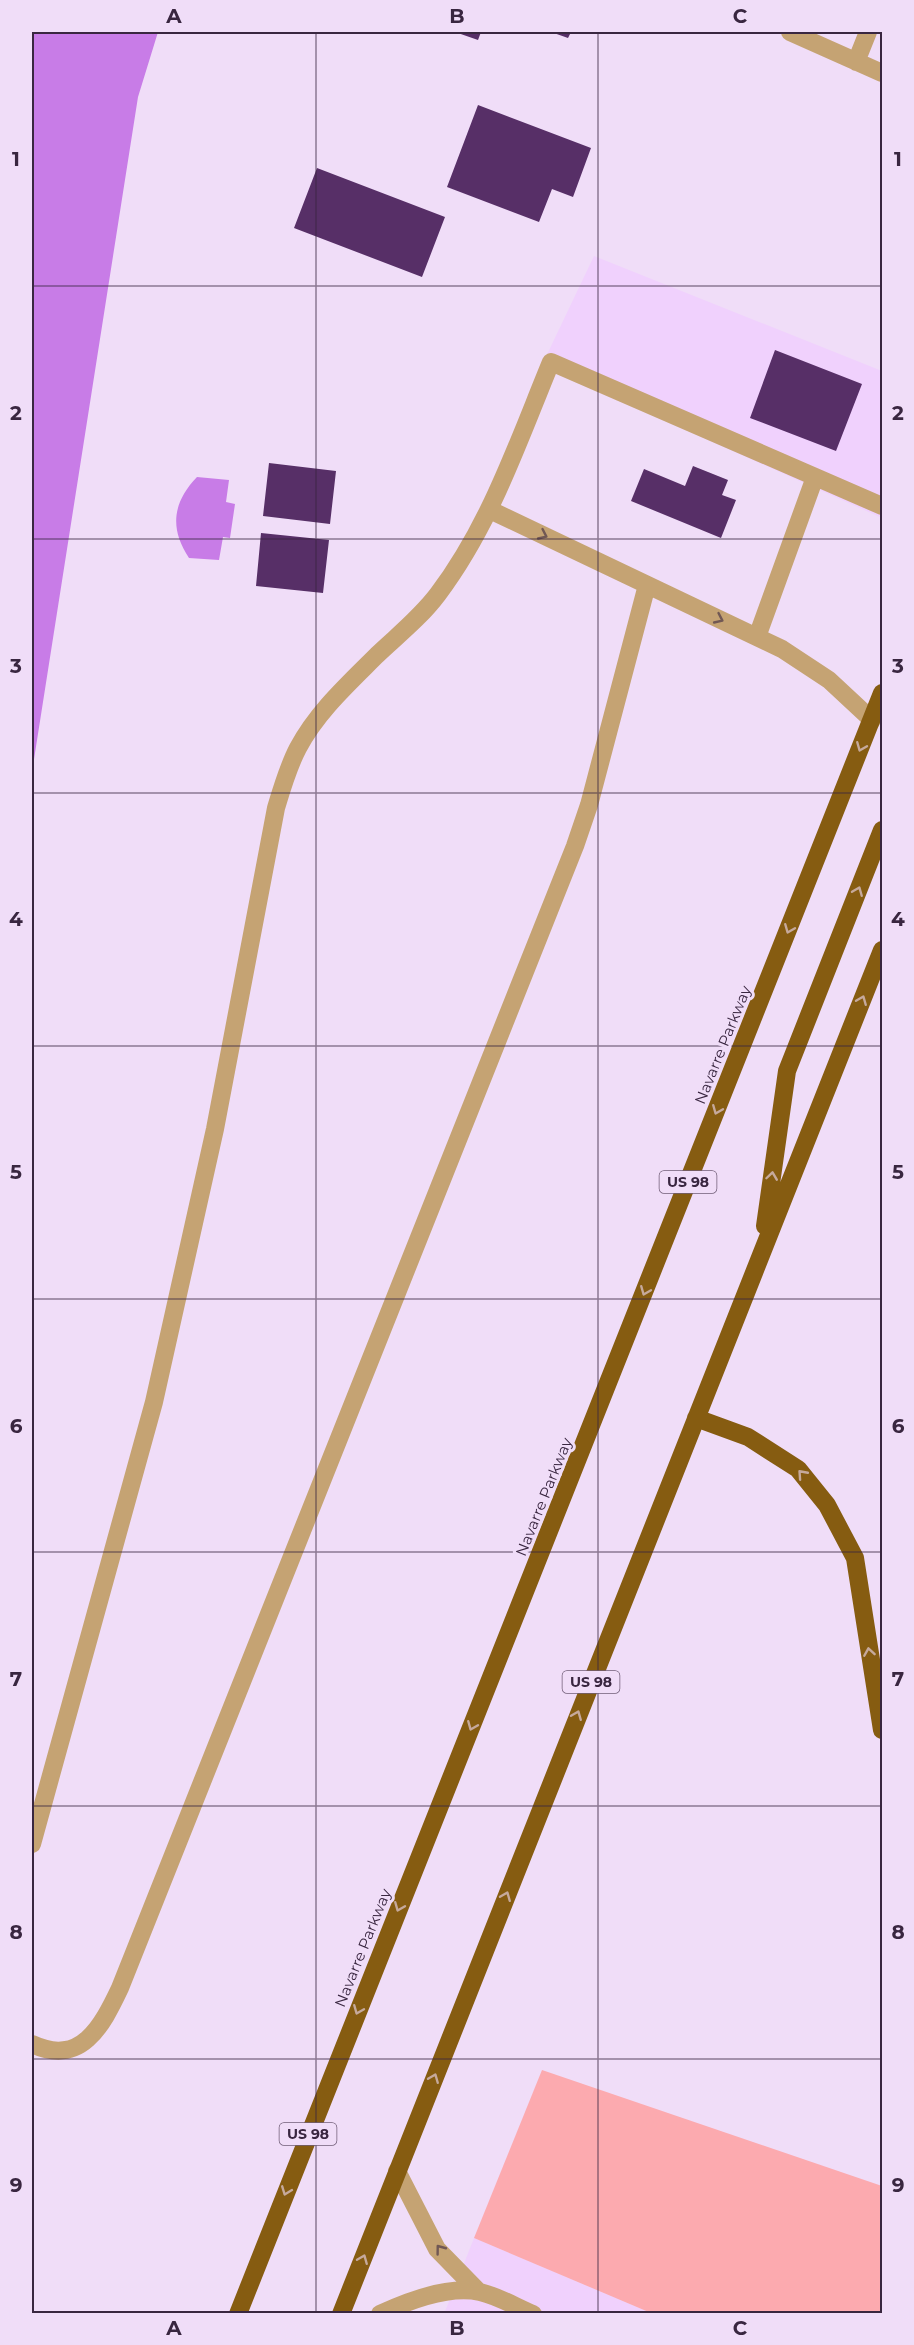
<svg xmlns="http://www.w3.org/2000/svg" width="914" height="2345" font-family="Montserrat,sans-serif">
  <rect width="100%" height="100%" fill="#f0ddf8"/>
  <!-- built -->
  <path fill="#f0d1fd" d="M594,256l288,115v147l-340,-153z
    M474,2238l177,75 -207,1z"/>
  <!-- green -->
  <path fill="#fcaaaf" d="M542,2070l340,116v127h-231l-177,-75z"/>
  <!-- water -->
  <path fill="#c87ce7" d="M32,32h126l-20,65 -106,675z
    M197,477l32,3 -3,22 9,2 -5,34 -7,-1 -4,23 -30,-2c-20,-30 -16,-56 8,-81z"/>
  <!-- building -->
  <path fill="#572f67" d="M455,32h26l-3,8z
    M551,32h20l-3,6z
    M478,105l113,43 -18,49 -21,-8 -13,33 -92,-35z
    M317,168l128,49 -23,60 -128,-49z
    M775,350l87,34 -26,67 -86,-33z
    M269,463l67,8 -6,53 -67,-8z
    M693,466l35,14 -6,15 14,5 -15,38 -90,-37 13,-32 41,17z
    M261,533l68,7 -6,53 -67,-7z"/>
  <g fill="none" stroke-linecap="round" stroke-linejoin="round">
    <!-- lane -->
    <path stroke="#c5a373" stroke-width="18" d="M490,510l292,139 47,31 43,40
      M757,637l58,-160
      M32,1844l122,-442 61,-273 61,-321c6,-20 12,-41 22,-60 19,-36 50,-64 79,-93 21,-20 43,-37 61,-61 52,-69 80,-152 113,-232l331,144
      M32,2044c49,23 70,-18 88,-56l455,-1142 14,-41 58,-220
      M397,2171l40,78 42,43
      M380,2314c28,-13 69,-29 100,-22 18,4 36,15 53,22"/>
    <!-- street -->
    <path stroke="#c5a373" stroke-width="18" d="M790,32l92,41
      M856,62l12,-30"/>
    <!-- highway -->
    <path stroke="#865c11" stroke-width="18" d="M765,1226l22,-155 95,-241
      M696,1418l52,19 50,32 29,36 28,53 27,172
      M238,2314l644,-1621
      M341,2314l541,-1364"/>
  </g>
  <!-- one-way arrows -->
  <defs><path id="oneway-chevron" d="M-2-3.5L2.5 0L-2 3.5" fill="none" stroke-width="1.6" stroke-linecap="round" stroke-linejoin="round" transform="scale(1.5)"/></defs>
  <g stroke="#715854">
    <use href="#oneway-chevron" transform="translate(543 535) rotate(25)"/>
    <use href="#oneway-chevron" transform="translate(719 619) rotate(25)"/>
    <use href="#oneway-chevron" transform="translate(440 2249) rotate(-127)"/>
  </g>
  <g stroke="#c6a99c">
    <use href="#oneway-chevron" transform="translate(861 747) rotate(112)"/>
    <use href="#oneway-chevron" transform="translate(858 891) rotate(-68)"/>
    <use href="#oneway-chevron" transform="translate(789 929) rotate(112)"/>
    <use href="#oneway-chevron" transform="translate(862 1000) rotate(-68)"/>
    <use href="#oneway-chevron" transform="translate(717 1110) rotate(112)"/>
    <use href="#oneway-chevron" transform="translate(772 1176) rotate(-82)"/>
    <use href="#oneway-chevron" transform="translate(645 1291) rotate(112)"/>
    <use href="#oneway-chevron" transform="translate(802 1474) rotate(-132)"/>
    <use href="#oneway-chevron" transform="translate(869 1652) rotate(-99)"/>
    <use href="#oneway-chevron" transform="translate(577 1715) rotate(-68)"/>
    <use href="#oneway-chevron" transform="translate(472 1726) rotate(112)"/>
    <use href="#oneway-chevron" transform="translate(506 1896) rotate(-68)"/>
    <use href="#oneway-chevron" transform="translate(399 1907) rotate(112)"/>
    <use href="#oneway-chevron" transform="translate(358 2010) rotate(112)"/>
    <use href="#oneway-chevron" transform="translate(434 2078) rotate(-68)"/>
    <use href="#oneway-chevron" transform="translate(286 2191) rotate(111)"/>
    <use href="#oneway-chevron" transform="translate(363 2259) rotate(-68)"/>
  </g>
  <!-- grid -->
  <path fill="none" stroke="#392640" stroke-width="1.5" stroke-opacity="0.55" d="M316,32v2282M598,32v2282M32,286h850M32,539h850M32,793h850M32,1046h850M32,1299h850M32,1552h850M32,1806h850M32,2059h850"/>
  <g text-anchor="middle" stroke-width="6" stroke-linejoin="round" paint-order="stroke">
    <!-- shield labels -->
    <g fill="#f0ddf8" stroke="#705d77" stroke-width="1.5">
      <rect x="659.5" y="1171" width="57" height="22" rx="4.5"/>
      <rect x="562.5" y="1671" width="57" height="22" rx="4.5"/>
      <rect x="279.5" y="2123" width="57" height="22" rx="4.5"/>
    </g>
    <g font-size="14" font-weight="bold" fill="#392640">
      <text x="688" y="1187">US 98</text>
      <text x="591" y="1687">US 98</text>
      <text x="308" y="2139">US 98</text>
    </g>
    <!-- street labels -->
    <g font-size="15" fill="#392640" stroke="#f0ddf8">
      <text transform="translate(723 1045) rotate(-68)" y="5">Navarre Parkway</text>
      <text transform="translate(544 1497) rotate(-68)" y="5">Navarre Parkway</text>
      <text transform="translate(363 1948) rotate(-68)" y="5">Navarre Parkway</text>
    </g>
  </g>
  <!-- border -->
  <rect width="914" height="2345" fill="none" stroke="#f0ddf8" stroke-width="66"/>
  <rect x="33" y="33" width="848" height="2279" fill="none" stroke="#392640" stroke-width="2"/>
  <g font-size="20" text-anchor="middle" font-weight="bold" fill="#392640">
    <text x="174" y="23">A</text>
    <text x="457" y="23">B</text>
    <text x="740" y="23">C</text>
    <text x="16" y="166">1</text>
    <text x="898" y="166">1</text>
    <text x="16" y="420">2</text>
    <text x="898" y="420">2</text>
    <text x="16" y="673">3</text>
    <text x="898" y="673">3</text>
    <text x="16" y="926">4</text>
    <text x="898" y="926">4</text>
    <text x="16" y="1179">5</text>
    <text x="898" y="1179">5</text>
    <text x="16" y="1433">6</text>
    <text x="898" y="1433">6</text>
    <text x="16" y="1686">7</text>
    <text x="898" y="1686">7</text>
    <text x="16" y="1939">8</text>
    <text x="898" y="1939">8</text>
    <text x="16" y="2192">9</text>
    <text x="898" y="2192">9</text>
    <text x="174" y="2335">A</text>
    <text x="457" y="2335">B</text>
    <text x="740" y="2335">C</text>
  </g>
</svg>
